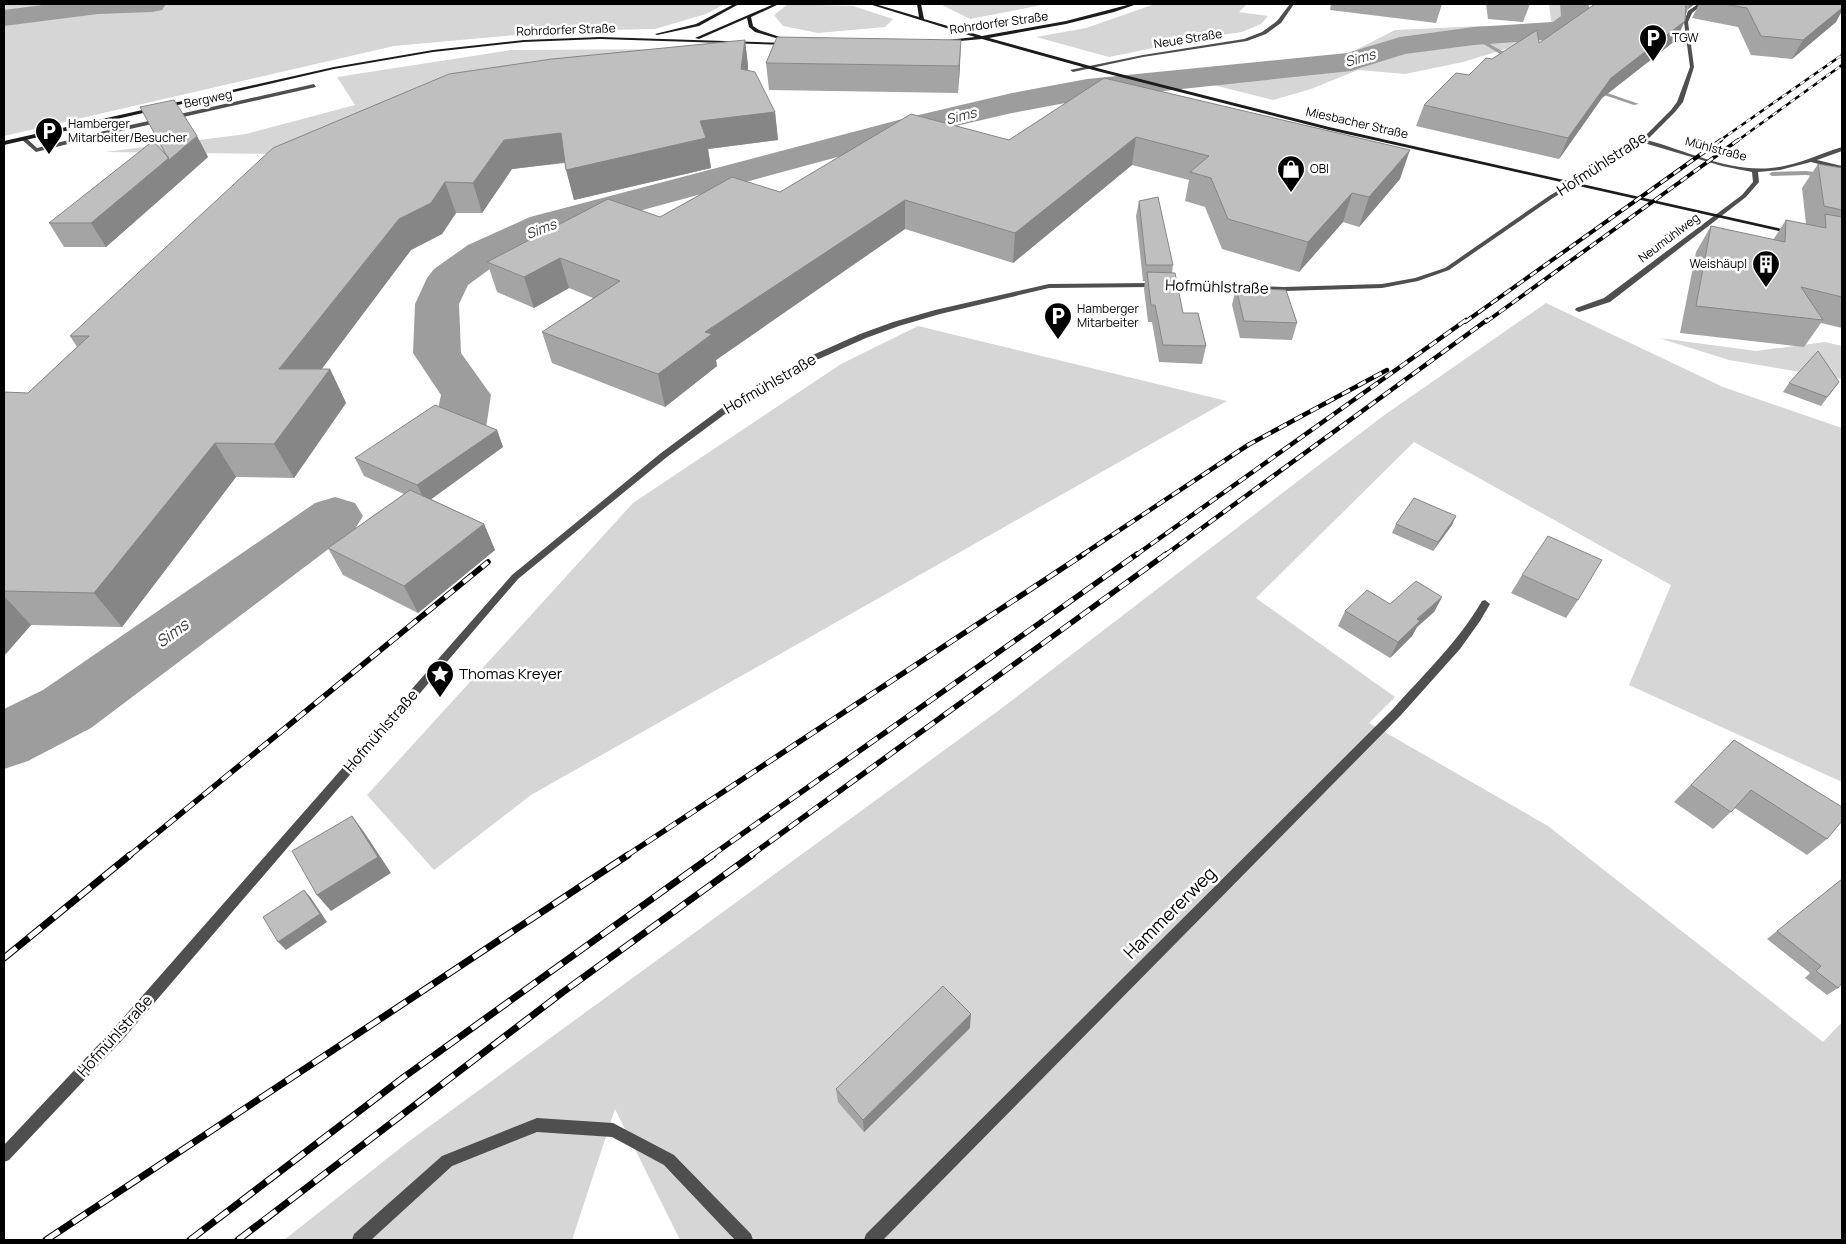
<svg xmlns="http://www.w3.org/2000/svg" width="1846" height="1244" font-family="Manrope,sans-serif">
  <rect width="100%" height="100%" fill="#fff"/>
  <!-- green -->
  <path fill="#d6d6d6" d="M4,4h721l-19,10 -51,15 -95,2 -166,15 -390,90z
    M788,4l65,2 40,13 -8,8 -67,6 -35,-7 -9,-11z
    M940,4h107l-77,15z
    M1155,4h92l-8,8 29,4 -7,8 -19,8 -35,5 -98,20 -73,-20 50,-9z
    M1549,4h36l17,21 -26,22 -38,-8 -75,23 -58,12 -47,-4 -47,19 -38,11 -60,-15 104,-15 78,-40 86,-4h71z
    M683,49l-403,105 -175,-2 141,-18 109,-29 -18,-28 174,-27z
    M1546,303l177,84 119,41v354l-213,-97 42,-100 -257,-143 -158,156 139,99 -26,26 179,103 275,216 19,-20v218h-1162l-65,-131 -43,131h-288l124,-98 594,-434 381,-292z
    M918,326l309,75 -696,394 -97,75 -67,-75 266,-292 208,-139z
    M1659,338l97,13 69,-9 17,4v33l-113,-19z"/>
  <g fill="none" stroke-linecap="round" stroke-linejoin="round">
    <!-- stream -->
    <path fill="#9d9d9d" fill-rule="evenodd" d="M1474,35l40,23v1l-4,1 -38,-23z
      M1592,89h4l43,15 -5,1 -42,-14z
      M1806,171l36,5v4l-36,-5 -34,1 -3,-2 3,-2z"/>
    <!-- river -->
    <path fill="#9d9d9d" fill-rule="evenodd" d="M50,4h116l-4,6 -10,2 -54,2 -94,12v-16z
      M1560,4h28c8,18 -12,31 -28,35l-86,6 -69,9 -54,17 -264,28 -75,14 -86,20 -368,100 -60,30 -30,22 -9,19 2,49 30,42 -5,33 -8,11 -18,5 -18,-5 -8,-11 7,-33 -28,-42 2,-49 12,-26 7,-9 34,-24 62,-28 376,-99 106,-25 75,-14 260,-26 53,-16 74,-10 79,-5 8,-6z
      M335,497l20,6 8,13 -8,13 -264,199 -63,33 -24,8v-60l39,-19 272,-187z"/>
    <!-- street -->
    <path fill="#4f4f4f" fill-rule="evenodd" d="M1290,4h4l-13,19 -15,11 -19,7 -104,16 -70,15 -3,-2 73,-15 101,-16 18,-7 15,-11z
      M1698,4h5l-11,9 -4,9 6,45 -11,35 -8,10 -28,28c40,11 82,32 124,28 25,-2 48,-14 71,-21v4l-25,9 25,6v4l-31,-8 -31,8 -22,2 1,10 -13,15 -136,105 -31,10 -4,-2 1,-2 28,-10 138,-103 11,-13 -1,-10 -30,-6 -78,-23 -91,55 -104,72 -31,11 -36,7 -98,3 -134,-4 -101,1 -109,26 -41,12 -33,12 -54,24 -72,41 -73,54 -149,122 -393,458 -116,123 -5,2v-17l111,-118 397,-452 149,-122 73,-54 72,-41 54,-24 33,-12 42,-12 114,-26 101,-1 134,4 98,-3 33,-6 30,-10 104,-72 92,-56 30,-30 6,-8 13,-35 -6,-45 4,-11z
      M314,84l2,3 -208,47 -72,18 -16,-14 5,-1 12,11 71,-18z
      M1485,600l5,4 -10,17 -20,28 -59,66 -518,525h-19l2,-6 527,-525c31,-35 65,-67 89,-108z
      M537,1118l76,5 61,32 77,79 2,6h-18l-71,-75 -52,-28 -75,-5 -85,34 -81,74h-19l2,-6 88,-78z"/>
    <!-- secondary -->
    <path fill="#1c1c1c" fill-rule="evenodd" d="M734,4h5l-40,22 -42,9 -2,-1 41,-10z
      M774,4h5l-28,13 2,9 6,4 27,9v2l-31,-9 -6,-5 -2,-9 -48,21 -4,-1z
      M869,4h6l44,13 -2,-13h4l3,15 58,17 84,-15 65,-17h6l-23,8 -48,12 -77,14 112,31 228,58 466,105 -3,2 -463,-104 -232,-59 -115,-32 -33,3 -2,-2 28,-3z
      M600,37l187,6 2,1 -2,1 -187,-6 -76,3 -91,10 -99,17 -330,76v-4l330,-74 99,-17 91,-10z"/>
    <!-- rail-far4 casing -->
    <g stroke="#000" stroke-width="2.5">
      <path id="rail-far4" d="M1719,141l123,-86
        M1737,141l105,-76"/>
    </g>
    <!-- rail-far3 casing -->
    <g stroke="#000" stroke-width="4">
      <path id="rail-far3" d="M1465,322l256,-182
        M1486,322l252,-182"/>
    </g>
    <!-- rail-far2 casing -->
    <g stroke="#000" stroke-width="4.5">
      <path id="rail-far2" d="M1082,555l166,-110 139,-75
        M1136,555l330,-235
        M1165,555l322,-235"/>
    </g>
    <!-- rail-far1 casing -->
    <g stroke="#000" stroke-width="5.5">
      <path id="rail-far1" d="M129,856l359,-294
        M626,856l458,-302
        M711,856l426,-302
        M750,856l416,-302"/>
    </g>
    <!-- rail casing -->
    <g stroke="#000" stroke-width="7">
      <path id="rail" d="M4,958l126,-103
        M46,1240l582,-385
        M190,1240l214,-163 309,-222
        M238,1240l325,-248 189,-137"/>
    </g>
    <!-- rail-far4 -->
    <use href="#rail-far4" stroke="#fff" stroke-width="2" stroke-dasharray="5.5" stroke-linecap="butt"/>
    <!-- rail-far3 -->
    <use href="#rail-far3" stroke="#fff" stroke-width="2.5" stroke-dasharray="8" stroke-linecap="butt"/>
    <!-- rail-far2 -->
    <use href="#rail-far2" stroke="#fff" stroke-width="3" stroke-dasharray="9" stroke-linecap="butt"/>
    <!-- rail-far1 -->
    <use href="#rail-far1" stroke="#fff" stroke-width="4" stroke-dasharray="12" stroke-linecap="butt"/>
    <!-- rail -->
    <use href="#rail" stroke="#fff" stroke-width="5" stroke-dasharray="16" stroke-linecap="butt"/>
  </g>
  <!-- wall -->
  <path fill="#a4a4a4" d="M1331,4h111l-6,19 -106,-13z
    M1486,4h44l-7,18 -35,-3z
    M1595,4h100l-7,5 -12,31 -74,58 -43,61 -143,-33 8,-21 45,-30 23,-16 47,-16z
    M1699,4h143l-6,18 -44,37 -41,-4 -13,-28 -46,-9z
    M745,40l3,26v5l27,41 3,28 -70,9 3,19 -137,32 -9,-37 -53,6 -30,44h-26l-14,21 -31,16 -90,119h9l16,34 -52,75 -58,-1 -114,150 -91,-2 -27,31v-264l24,1 49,-46 -7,-11z
    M766,63l194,3 -2,27 -189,-3z
    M1104,78l296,101 -41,48 -16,-5 -44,50 -77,-23 -17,-42 -20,-6 4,-21 -57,-15 -119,98 -108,-34 -189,131 1,6 -52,41 -113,-44 -10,-31 51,-34 -24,-10 -35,20 -37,-16 -10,-30 173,-45 120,-25 229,-52z
    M140,107l57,29 11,21 -27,24 -1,-1 1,1 -75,66h-42l-15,-24 118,-67z
    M1818,164l24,4v160l-21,-5 -17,24 -124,-14 16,-81 15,-26 62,14 13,-20 20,4 -4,-36z
    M1139,201l34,64 -1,8 11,40 23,33 -4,18 -43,-2 -7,-40h-4l-4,-33 1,-8h-2l-7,-65z
    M1236,288l61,35 -5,17 -52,-2 -8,-33z
    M1839,382l-18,24 -38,-14 6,-9z
    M497,430l6,17 -72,52 53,25 11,26 -77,63 -75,-38 -15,-27 76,-54 -40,-18 -9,-18z
    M1396,524l56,1 -19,26 -41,-18z
    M1522,575l56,25 -12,18 -55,-25z
    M1442,597l-8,15 -17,15 -5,9 -22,22 -52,-32 7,-15z
    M1734,740l93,99 -20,16 -72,-47 -22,21 -39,-27z
    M1842,879l-4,109 -11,7 -22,-17 5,-5 -43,-34z
    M970,1028l-106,104 -26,-30 -2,-13z"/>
  <!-- shaded-wall -->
  <path fill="#868686" d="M1690,4h5l-7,5z
    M1842,8v3l-6,11 -44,37 11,-19z
    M1685,21l-9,19 -74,58 -43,61 9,-21 43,-60z
    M745,40l3,26 -4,30 -3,-27z
    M961,40l-1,26 -2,27 1,-27z
    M775,112l3,28 -70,9 3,19 -137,32 -8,-30 134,-49z
    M561,133l7,29 -56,7 -30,44 -9,-30 31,-43z
    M197,136l11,21 -27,24 -12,-21z
    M1136,137l-4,28 -119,98 2,-30z
    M1410,150l-10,29 -41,48 10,-30z
    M169,158l12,23 -75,66 -15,-24z
    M445,182l11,31 -14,21 -31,16 -114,152 -18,-33 120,-150z
    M1352,193l-9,29 -44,50 9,-30z
    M905,200v29l-189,131 1,6 -52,41 -7,-33 47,-42z
    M560,258l9,30 -35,20 -10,-31z
    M330,369l16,34 -52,75 -20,-34z
    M497,430l6,17 -77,56 -9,-18z
    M215,443l21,34 -114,150 -28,-34z
    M1456,516l-4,9 -19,26 5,-9z
    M484,524l11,26 -77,63 -14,-27z
    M4,596l27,29 -27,31z
    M1442,597l-8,15 -17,15 -5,9 -22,22 8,-16 19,-23z
    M352,816l12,16 27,41 -60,38 -14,-16z
    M304,890l7,8 16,24 -41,28 -8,-8z
    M971,1014l-1,14 -106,104 -1,-12z"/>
  <!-- building -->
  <path fill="#bfbfbf" stroke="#868686" d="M1595,4h91l-1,17 -74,57 -43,60 -144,-33 32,-32 13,2 17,-17 6,1 45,-29 2,13z
    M1724,4h118v4l-39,32 -42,-4 -14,-28z
    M777,37l184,3 -2,26 -193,-3z
    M745,40l-4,29 14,3 20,40 -75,9 6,17 -140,32 -5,-37 -57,7 -31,43 -28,-1 -14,21 -32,16 -120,150h51l-56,75 -59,-1 -121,150 -90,-2v-199l24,1 61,-57h-19l203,-188 176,-74 103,-15z
    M1104,78l306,72 -41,47 -17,-4 -44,49 -80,-23 -17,-41 -21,-6 19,-16 -73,-19 -121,96 -110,-33 -200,132 7,2 -54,40 -116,-42 78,-51 -60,-23 -36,19 -37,-15 121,-63 52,18 72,-40 48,15 131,-78 98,26z
    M174,100l23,36 -28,24 -29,-53z
    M153,141l16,17 -78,65h-42z
    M1818,164l24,4v42l-18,-4z
    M1158,197l15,68h-27l-7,-64z
    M1825,214l17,3v80l-41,-10 22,33 -127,-14 15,-80 74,16 1,-22 40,8z
    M1147,272l28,1 8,40h15l8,33 -43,-1 -8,-40h-4z
    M1236,288l50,2 11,33 -53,-2z
    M1818,351l21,31 -12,15 -38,-14z
    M435,405l62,25 -80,55 -62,-27z
    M410,490l74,34 -80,62 -76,-38z
    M1414,498l42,18 -18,26 -42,-18z
    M1548,536l54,24 -24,40 -56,-25z
    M1416,581l26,16 -25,22 3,2 -22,21 -53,-31 22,-21 23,14z
    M1734,740l108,67v14l-15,18 -76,-49 -20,22 -40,-27z
    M352,816l26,41 -61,38 -25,-44z
    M1842,879v104l-4,5 -22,-17 5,-5 -44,-35z
    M304,890l16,24 -42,28 -15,-25z
    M943,986l28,28 -108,106 -27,-31z"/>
  <!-- icons -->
  <defs>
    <g id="parking-pin" transform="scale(1.4375)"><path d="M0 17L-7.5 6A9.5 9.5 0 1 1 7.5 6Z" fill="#000" stroke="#fff"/><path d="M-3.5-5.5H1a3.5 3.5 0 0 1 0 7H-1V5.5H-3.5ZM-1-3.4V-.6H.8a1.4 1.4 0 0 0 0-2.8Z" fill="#fff"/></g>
    <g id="shop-pin" transform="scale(1.4375)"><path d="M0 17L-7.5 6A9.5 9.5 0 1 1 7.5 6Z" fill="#000" stroke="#fff"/><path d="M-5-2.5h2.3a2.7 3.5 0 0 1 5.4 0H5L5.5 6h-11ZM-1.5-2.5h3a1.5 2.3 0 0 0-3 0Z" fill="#fff"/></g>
    <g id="building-pin" transform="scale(1.4375)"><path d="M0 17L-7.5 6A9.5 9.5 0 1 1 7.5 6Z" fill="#000" stroke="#fff"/><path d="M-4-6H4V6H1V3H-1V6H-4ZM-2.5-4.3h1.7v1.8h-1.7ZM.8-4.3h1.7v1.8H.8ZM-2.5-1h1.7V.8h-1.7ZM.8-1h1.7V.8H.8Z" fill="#fff"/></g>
    <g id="sight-pin" transform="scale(1.4375)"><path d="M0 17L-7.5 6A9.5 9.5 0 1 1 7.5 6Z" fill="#000" stroke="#fff"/><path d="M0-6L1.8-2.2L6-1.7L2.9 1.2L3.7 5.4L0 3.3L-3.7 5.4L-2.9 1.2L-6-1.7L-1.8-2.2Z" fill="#fff"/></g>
  </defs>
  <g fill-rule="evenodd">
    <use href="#parking-pin" x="1653" y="38"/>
    <use href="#parking-pin" x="49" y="131"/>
    <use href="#shop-pin" x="1291" y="169"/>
    <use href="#building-pin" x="1766" y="264"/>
    <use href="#parking-pin" x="1058" y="316"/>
    <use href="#sight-pin" x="440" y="674"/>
  </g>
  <g text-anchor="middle" stroke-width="5" stroke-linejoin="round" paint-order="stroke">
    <!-- far-street labels -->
    <g font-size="12" fill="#000" stroke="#fff">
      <text transform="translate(999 23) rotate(-8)" y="4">Rohrdorfer Straße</text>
      <text transform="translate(566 30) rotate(-2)" y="4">Rohrdorfer Straße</text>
      <text transform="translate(1188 39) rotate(-9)" y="4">Neue Straße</text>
      <text transform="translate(208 99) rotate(-12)" y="4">Bergweg</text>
      <text transform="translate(1357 123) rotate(13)" y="4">Miesbacher Straße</text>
      <text transform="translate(1716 149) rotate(15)" y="4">Mühlstraße</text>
      <text transform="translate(1669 238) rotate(-37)" y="4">Neumühlweg</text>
    </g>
    <!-- far-poi labels -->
    <g font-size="12" fill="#000" stroke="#fff" text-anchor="start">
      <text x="1672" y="42">TGW</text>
      <text x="68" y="128">Hamberger<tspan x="68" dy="14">Mitarbeiter/Besucher</tspan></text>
      <text x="1310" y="173">OBI</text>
      <text x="1747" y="268" text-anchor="end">Weishäupl</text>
      <text x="1077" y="313">Hamberger<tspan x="1077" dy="14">Mitarbeiter</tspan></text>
    </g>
    <!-- far-water labels -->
    <g font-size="14" font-style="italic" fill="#3e3e3e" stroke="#fff">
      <text transform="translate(1360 58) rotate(-16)" y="5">Sims</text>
      <text transform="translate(961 116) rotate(-15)" y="5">Sims</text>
      <text transform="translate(541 229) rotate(-21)" y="5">Sims</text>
    </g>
    <!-- street labels -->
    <g font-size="15" fill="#000" stroke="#fff">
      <text transform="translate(1602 164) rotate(-33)" y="5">Hofmühlstraße</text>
      <text transform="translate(1217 287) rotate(2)" y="5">Hofmühlstraße</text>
      <text transform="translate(770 384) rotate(-30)" y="5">Hofmühlstraße</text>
      <text transform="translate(381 731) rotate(-49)" y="5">Hofmühlstraße</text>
      <text transform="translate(115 1036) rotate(-48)" y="5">Hofmühlstraße</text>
    </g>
    <!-- poi labels -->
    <g font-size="15" fill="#000" stroke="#fff" text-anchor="start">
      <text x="459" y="679">Thomas Kreyer</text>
    </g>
    <!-- water labels -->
    <g font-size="16" font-style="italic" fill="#3e3e3e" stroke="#fff">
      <text transform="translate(172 633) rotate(-36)" y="6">Sims</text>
    </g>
    <!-- near-street labels -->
    <g font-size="18" fill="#000" stroke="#fff">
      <text transform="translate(1170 913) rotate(-45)" y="6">Hammererweg</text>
    </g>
  </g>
  <!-- border -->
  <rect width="1846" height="1244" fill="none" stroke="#000000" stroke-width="10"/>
</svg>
